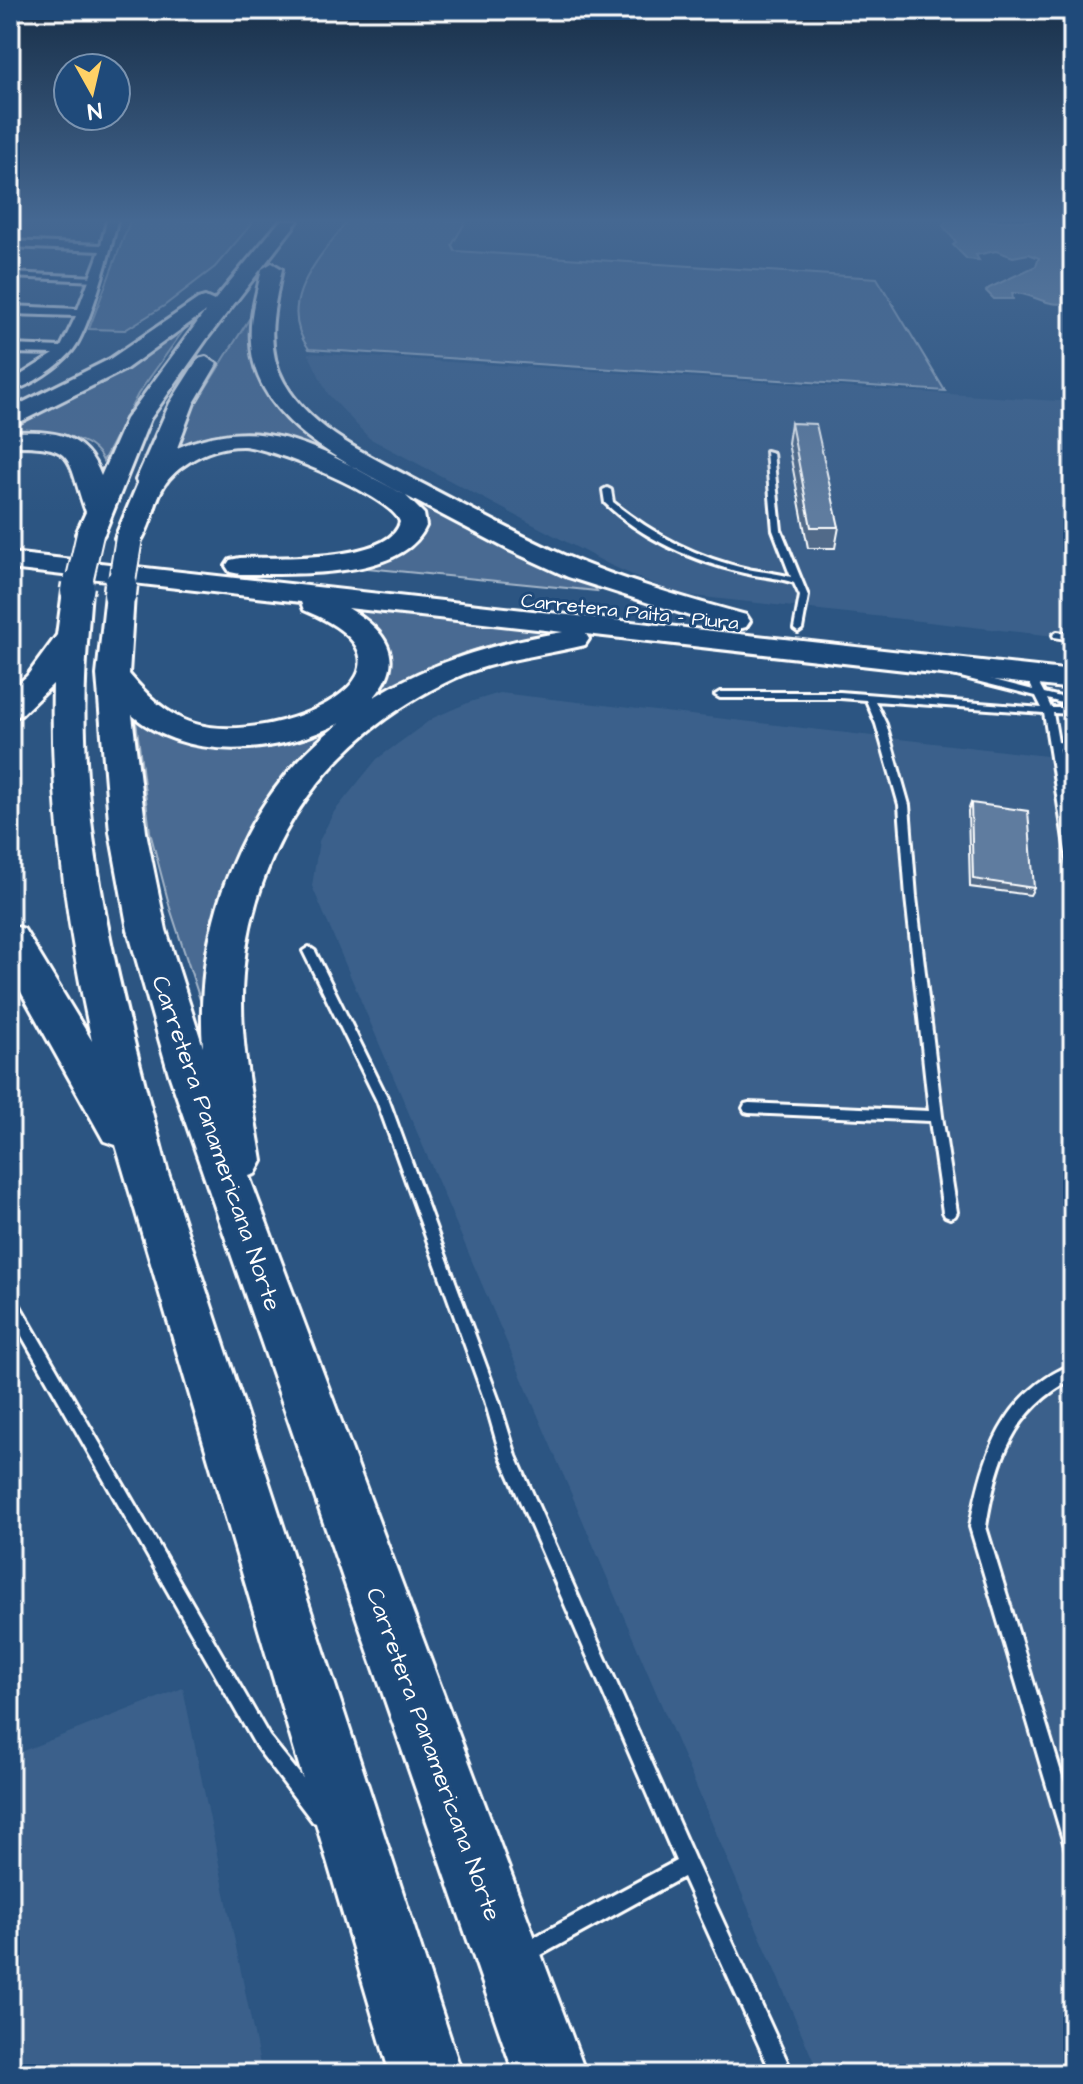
<svg xmlns="http://www.w3.org/2000/svg" width="1083" height="2084" font-family="'Architects Daughter',sans-serif">
  <rect width="100%" height="100%" fill="#2c5582"/>
  <filter id="ink" filterUnits="userSpaceOnUse"><feTurbulence type="fractalNoise" baseFrequency=".0125" numOctaves="2"/><feDisplacementMap in="SourceGraphic" scale="16" xChannelSelector="R" yChannelSelector="G"/><feConvolveMatrix kernelMatrix="1 2 1 2 8 2 1 2 1" color-interpolation-filters="sRGB"/></filter>
  <g filter="url(#ink)">
    <!-- built -->
    <path fill="#3b618b" d="M308,353l765,49v236l-397,-44 -66,-29 -241,-127 -41,-44z
      M500,693l573,66v1315h-254l-507,-1188 7,-45 15,-29 43,-53 56,-41 37,-16z
      M183,1688l79,386h-252v-318z"/>
    <!-- green -->
    <path fill="#486b92" stroke="#a4b5c8" stroke-width="2" d="M130,221h124l-39,46 -51,39 -39,24 -36,-1z
      M347,221h119l-14,24 3,6 422,27 68,113 -636,-42c-35,-47 11,-91 38,-128z
      M251,316v35l7,20 115,108c-72,-39 -123,-72 -203,-25l23,-46z
      M188,324l-50,70 -35,67c-14,-32 -64,-26 -93,-27v-11z
      M393,489l199,95 5,7 -240,-24c21,-4 83,-22 67,-54 -6,-11 -21,-18 -31,-24z
      M346,608l217,25c-76,7 -130,26 -194,69 24,-53 33,-62 -23,-94z
      M135,713l117,34 53,-10 38,-14 -34,31 -103,264 -36,-110 -20,-76z"/>
    <!-- water -->
    <path fill="#748fad" stroke="#acbcce" stroke-width="2" d="M945,221h117l11,4v50l-9,6 9,19c-21,12 -40,-8 -61,-7l1,6h-19l-8,-8 3,-3 47,-22 3,-8 -10,-4 -16,3 -17,-6 -20,4 3,5 -12,-1 -14,-14 3,-3 -13,-16z"/>
    <g fill="none" stroke-linecap="round" stroke-linejoin="round">
      <!-- lane casing -->
      <g stroke="#fff" stroke-width="6">
        <path id="lane" d="M10,273l86,4 3,2 -3,2 -86,-4z
          M766,451l7,2 8,77 27,66 -6,33 -4,3 -4,-3 6,-33 -6,-13c-16,-6 -33,-6 -50,-10 -50,-12 -102,-34 -139,-70l-2,-13 4,-2 4,2 2,12c39,32 85,56 135,67 14,3 29,4 43,8l-18,-47z
          M1057,632l16,2v6l-19,-3 -1,-2z
          M956,670l77,20 -7,-15 4,-3 3,1 11,20 29,7v6l-26,-7 4,9h22v6l-20,-1 5,29 15,2v6l-14,-2 14,85v36l-5,-4 -24,-152 -169,-12 11,23 23,81 7,92 26,219 15,96 -2,4 -5,2 -5,-2 -2,-4 -13,-91 -181,-8 -4,-1 -2,-4 2,-4 4,-1 180,8 -23,-214 -7,-92 -23,-81 -10,-24 -26,-2h-120l-5,-3 5,-3h120l202,16 -6,-12 -83,-21 -1,-2z
          M309,947l6,4 74,150 110,300 17,55 178,402 99,216h-21l-89,-197 -151,83 -7,3 -7,-3 -3,-7 3,-7 158,-85 -175,-404 -16,-56 -108,-300 -74,-150z
          M10,1296l5,1 254,439 58,72 2,7 -2,7 -7,2 -7,-2 -56,-74 -247,-433z
          M1073,1364v15c-61,31 -77,84 -87,148l87,285v40l-7,-2 -2,-7 -94,-316c12,-69 32,-134 103,-163z"/>
      </g>
      <!-- street casing -->
      <g stroke="#fff" stroke-width="6">
        <path id="street" d="M107,221h10c-6,28 -28,110 -45,130 -14,16 -40,34 -62,41v-10l44,-28 -44,-1v-8l51,2 15,-31 -66,-2v-8l68,3 22,-58 -90,-4v-6l91,4z"/>
      </g>
      <!-- highway casing -->
      <g stroke="#fff" stroke-width="6">
        <path id="highway" d="M280,221h18l-92,119 -56,79 -46,115 -4,6h-20l-4,-6 10,-22c-20,-55 -8,-67 -76,-66v-14c43,-1 74,-1 91,44l25,-57 79,-107 -79,57 -108,54 -8,2v-16l100,-50 88,-60 7,-2 9,4z
          M272,263l10,6c-8,38 -18,77 2,113 28,50 87,74 135,100 49,25 97,52 147,74 58,25 119,42 180,59l4,6 -4,6 -11,3 -11,-3 -156,-50 -59,-27 -103,-54 18,18 2,12c-24,55 -136,47 -186,48l-10,-2 -4,-6 4,-6 10,-2c33,-1 151,5 160,-36 -7,-25 -130,-76 -158,-76 -18,0 -38,6 -53,16 -40,25 -28,49 -50,82l-10,2 -10,-2 -4,-6 23,-55 -2,-3 34,-77 28,-44 8,-2 11,7 -23,39 -17,45c91,-38 149,5 228,47 -60,-33 -151,-73 -154,-153 -2,-25 6,-49 11,-73z
          M10,553l1063,118v18l-487,-55 3,5 -4,6c-44,11 -88,14 -130,33 -122,56 -200,161 -212,296 -5,62 9,126 19,187l-7,13 -6,2 337,898h-72l-345,-1000 -41,-144 -18,-98 -13,-157 9,-81 4,-6 10,-3 10,3 4,6 -5,80c17,20 36,40 63,49 80,26 260,-52 112,-113l-3,-8 -291,-33zM348,608l215,24c-68,11 -130,29 -189,65 34,-39 11,-67 -26,-89zM132,715c56,48 146,39 208,8 -99,75 -146,203 -137,324l-37,-117 -20,-98z
          M77,582l10,3 4,6c-4,49 -8,97 -6,146 4,148 46,294 83,436l294,901h-72l-274,-929 -12,-4 -94,-169v-47l14,4 68,112c-26,-118 -42,-236 -39,-357l-32,31 -11,3v-27l17,-15 30,-41 6,-44 4,-6z"/>
      </g>
      <!-- lane -->
      <use href="#lane" fill="#1f4a7a" fill-rule="evenodd"/>
      <!-- street -->
      <use href="#street" fill="#1f4a7a" fill-rule="evenodd"/>
      <!-- highway -->
      <use href="#highway" fill="#1f4a7a" fill-rule="evenodd"/>
      <!-- highway-bridge-far1 casing -->
      <g stroke="#fff" stroke-width="30" stroke-linecap="butt">
        <path id="highway-bridge-far1" d="M78,587l12,-53
          M121,587l8,-49"/>
      </g>
      <!-- highway-bridge casing -->
      <g stroke="#fff" stroke-width="37" stroke-linecap="butt">
        <path id="highway-bridge" d="M77,591l1,-6
          M120,594l1,-9"/>
      </g>
      <!-- highway-bridge-far1 -->
      <use href="#highway-bridge-far1" stroke="#1f4a7a" stroke-width="26"/>
      <!-- highway-bridge -->
      <use href="#highway-bridge" stroke="#1f4a7a" stroke-width="32"/>
    </g>
    <!-- wall -->
    <path fill="#516b89" stroke="#fff" stroke-width="2" d="M791,423l48,104 -4,21h-27l-20,-105z
      M971,803l63,85 -4,7 -60,-8 -2,-76z
      M1073,1016v41l-4,-33z"/>
    <!-- building -->
    <path fill="#5e7c9f" stroke="#fff" stroke-width="2" d="M791,423l25,1 23,103h-28z
      M971,803l57,8 6,77 -61,-9z"/>
  </g>
  <!-- sky -->
  <linearGradient id="sky" x2="0" y2="1"><stop stop-color="#182f48"/><stop offset="0.43" stop-color="#456892"/><stop offset="1" stop-color="#456892" stop-opacity="0"/></linearGradient>
  <rect width="1083" height="513" fill="url(#sky)"/>
  <g text-anchor="middle" stroke-width="6" stroke-linejoin="round" paint-order="stroke">
    <!-- far-street labels -->
    <g font-size="20" fill="#fff" stroke="#1f4a7a">
      <text transform="translate(630 611) rotate(6)" y="7">Carretera Paita - Piura</text>
    </g>
    <!-- street labels -->
    <g font-size="24" fill="#fff" stroke="#1f4a7a">
      <text transform="translate(217 1143) rotate(71)" y="8">Carretera Panamericana Norte</text>
      <text transform="translate(434 1754) rotate(70)" y="8">Carretera Panamericana Norte</text>
    </g>
  </g>
  <!-- margin -->
  <rect width="1083" height="2084" fill="none" stroke="#1f4a7a" stroke-width="40"/>
  <rect x="20" y="20" width="1043" height="2044" fill="none" stroke="#fff" stroke-width="3" filter="url(#ink)"/>
  <!-- north arrow -->
  <g transform="translate(92 92) rotate(172)"><circle r="38" fill="#1f4a7a" stroke="#7992af" stroke-width="2"/>
  <path d="M0-6L14 30L0 20L-14 30Z" fill="#ffd166"/>
  <text y="-12" font-size="22" font-weight="bold" text-anchor="middle" fill="#ffffff">N</text>
  </g>
</svg>
